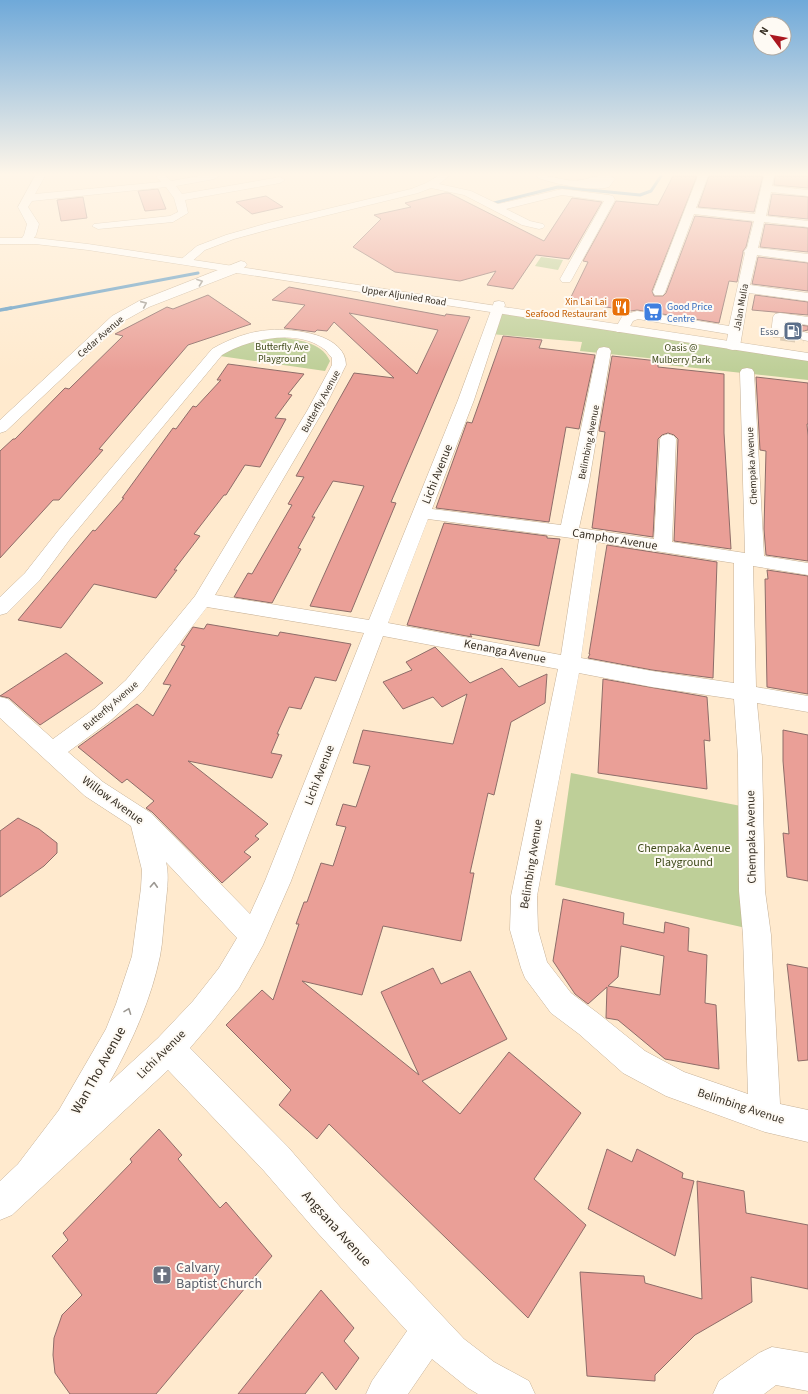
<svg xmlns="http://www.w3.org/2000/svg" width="808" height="1394" font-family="'Source Sans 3',sans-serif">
  <rect width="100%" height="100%" fill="#ffeace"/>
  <!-- green -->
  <path fill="#becf98" d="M541,257l22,3 -5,10 -23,-4z
    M499,312l309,46v22l-141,-15v-5l-87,-9 2,-9 -91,-8z
    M278,337c19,3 43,4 52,24l-5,10 -105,-15c17,-14 36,-16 58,-19z
    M571,773l170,33 5,122 -191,-43z"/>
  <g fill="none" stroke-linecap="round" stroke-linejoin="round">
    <!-- stream-far1 -->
    <path stroke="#5a98c3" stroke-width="3" d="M494,203l64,-16 82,8 11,-4 10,-15
      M6,309l192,-36"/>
    <!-- stream -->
    <path stroke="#5a98c3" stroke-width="3.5" d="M0,310l11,-2"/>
  </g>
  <!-- building -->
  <path fill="#ea9f97" stroke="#8e6d69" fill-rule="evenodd" d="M673,176h24l-45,115 2,5h9l3,-3 29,-77 57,6 -6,25 -3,4v2l-6,29 -8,-1 -10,42 -82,-13 -6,1 -62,-10 19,-39 -5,-1 33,-60 42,4z
    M709,176h54l-9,36 -56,-5z
    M775,176h33v12l-34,-3z
    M158,189l8,20 -21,2 -7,-20z
    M445,193h4l95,48 28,-43 30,4 -33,57 -33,-4 -23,34 -26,-4 9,-14 -36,10 -65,-9 -42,-25 28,-28 -7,-4 37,-8 -6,-4z
    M772,194l36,3v22l-40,-4z
    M266,196l17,11 -31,7 -16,-12z
    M83,197l4,21 -26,3 -4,-21z
    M765,224l43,4v24l-48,-5z
    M758,257l50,6v28l-56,-7z
    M289,287l156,29 1,-2 24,3 -79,185 5,1 -45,109 -41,-6 54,-120 -31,-5 -21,36h3l-17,31 3,1 -29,54 -38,-6 14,-24 4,1 40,-69 -4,-1 16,-27 -8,-1 58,-103 40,5 -60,-56 -7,9 -10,-1 -2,2 -31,-4 21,-23 -33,-5zM349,313l89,17 -21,44z
    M208,295l43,29 -63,21 -89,104 4,1 -44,50h-6l-53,58v-107l13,-12h2l50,-51 4,1 54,-53 -8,-2 52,-27 6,2z
    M755,295l53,7v13l-56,-5z
    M787,324l21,2v4l-9,2 -3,5 -10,-1z
    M503,336l39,4 -3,8 56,7 -16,74 -13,-2 -17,95 -113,-14 31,-86 5,1z
    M612,356l46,5v6l66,7v59l7,116 -57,-8 4,-102 -4,-4 -6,-2 -6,2 -4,4 -5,98 -61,-9 13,-96 -6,-1z
    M228,364l76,10 -16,20 4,1 -17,23 11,1 -26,48 -15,-2 -19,30h-2l-30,39 6,2 -26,34h3l-21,28 -62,-14 -33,44 -43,-8 75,-90 2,1 29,-33h-2l51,-70 3,1 17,-23 3,1 25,-27h-4z
    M756,377l52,6v41h-1l1,12v125l-42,-6 -2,-26 2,-78 -6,-1z
    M444,523l103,13v2l13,1 -21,107 -69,-12 2,3 -65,-12z
    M607,545l110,17 -4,116 -61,-8 -64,-12 2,-4h-1z
    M767,570l41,6v118l-41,-7 -2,-108h3z
    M207,624l71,12 2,-4 71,12 -15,37 -21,-4 -14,32 -12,-2 -12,27h2l-8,19 11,2 -10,23 -84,-17 80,63 -13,12 4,3 -15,13 7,5 -29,26 -70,-71 -6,-4 8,-7 -27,-22 -5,4 -44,-36 59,-43 16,12 18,-31 -8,-1 22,-38 -4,-1 12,-18 11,2z
    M435,647l35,36 32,-15 17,19 28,-13 -2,29 -34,19 -17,73 -6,-2 -18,80h4l-13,68 -78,-15 -21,69 -60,-14 117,94 -38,-83 52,-24 8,16 29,-13 37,68 -85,42 38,33 49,-62 72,61 -47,66 52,46 -58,93 -199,-194 -12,15 -38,-34 12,-15 -65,-65 36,-35 11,10 26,-76h-3l8,-22h3l14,-39 12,3 13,-39 -10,-2 7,-21 13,3 14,-41 -17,-3 10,-33 90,14 14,-50 -25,13 -9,-10 -30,12 -20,-27 29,-12 -6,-8z
    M66,653l37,30 -63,42 -31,-27 -9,-2z
    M603,679l104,18 3,44 -6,-1 3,49 -109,-16z
    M783,730l25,5v146l-21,-4 -4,-44 6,1 -6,-73z
    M18,818l21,11 18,14v10l-13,13 -44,31v-66z
    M563,899l61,14 -1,11 41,9 1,-11 24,6 -1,23 19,4 -2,48 11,2 3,64 -54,-10 -47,-39 -12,-2 1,-31 -19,17 -13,-10 -22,-33zM621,946l43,10 -4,39 -52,-9 10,-9z
    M787,964l21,4v92l-10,1z
    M159,1129l23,26 -4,4 42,49 6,-6 46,54 -116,138h-86l-15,-21 -2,-18 1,-17 8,-23 20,-20 -30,-39 16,-16 -5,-7 69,-71 -2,-3z
    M607,1149l25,13 5,-13 46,24 -1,5 12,3 -19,75 -87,-47z
    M697,1181l47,10 2,22 62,12v64l-57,-12 1,25 -57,33 -40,40v6l-68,-5 -7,-104 64,4 1,7 57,16z
    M321,1290l33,38 -10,13 15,17 -23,32 -14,-18 -17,22h-67z"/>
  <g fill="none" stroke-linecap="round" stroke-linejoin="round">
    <!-- minor-tunnel -->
    <path stroke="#d7c5ac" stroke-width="15" stroke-dasharray="15 8" stroke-linecap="butt" d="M781,333l23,3"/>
    <!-- minor casing -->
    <g stroke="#c6b197" stroke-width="1">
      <path id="minor" d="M35,176h10l-10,18 126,-12 -5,-6h10l5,5 28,-5h20l-5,3 -38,7 6,8 98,-17 5,3 -5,3 -95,17 3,13 -15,9 -75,7 -6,-3 2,-2 76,-8 8,-4 -4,-14 -8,-11 -134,14 -4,6 11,17 -3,11 -6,8h-8l-2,-2 4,-6 3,-11 -9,-17z
        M438,176h11l-10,8 32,7 27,13 64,-15 47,6 4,1 2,4 -43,79 -2,3h-8l-2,-3 44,-78 -42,-6 -56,14 24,12 13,3 2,2 -2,2 -4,1 -17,-4 -58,-30 -33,-7 -13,5 -147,36 -37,10 -29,11 -16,14h-8l-2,-3 18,-15 29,-11 42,-12 143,-34 15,-6z
        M537,176c15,-2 29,7 44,4 10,-1 26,-10 34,-1l-6,8c-18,5 -53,-3 -71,-9z
        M698,176h10l-12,32 59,6 9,-38h10l-2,10 36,4v6l-37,-4 -5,24 42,5v6l-44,-5 -6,26 50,6v8l-51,-7 -7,30 58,8v8l-59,-8 -9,53 -2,3 -5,1 -5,-1 -2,-3 2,-12 -90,-15 -5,2 -6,11h-10l-2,-3 8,-14 14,-4 92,15 16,-73 -1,-2 3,-3 7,-27 -60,-7 -29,78 -2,3h-8l-2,-3z
        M241,261l4,1 2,3 -8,7 -90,35 -27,15 -116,109 -6,2v-13l112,-104 27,-15z
        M499,301l5,1 1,3 -31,95 -42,109 129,16 36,-174 2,-3 5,-1 5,1 2,3 -22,131 -10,46 75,11 6,-100 2,-3 6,-2 6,2 2,3 -4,103 73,11 -5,-181 2,-3 5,-1 5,1 2,3 10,184 44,7v12l-55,-9 3,121 52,9v16l-51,-9 5,54 3,134 6,44 9,169 28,6v32l-43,-10 -99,-36 -43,-23 -44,-39 -28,-21 -26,-35 -4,-10 -11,-38 1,-34 47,-227 -175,-33 -92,245 -28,64 -24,43 -26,33 -23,27 98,99 52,60 124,132 30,23 35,19 6,13h-57l-10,-6 -36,-29 -24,35h-42l6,-13 35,-50 -91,-100 -52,-60 -96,-101 -156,145 -12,5v-39l18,-17 41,-54 47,-81 10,-25 16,-48 9,-68 1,-18 -11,-44 -46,-30 -85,-78v-21l8,2 45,40 41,-30 32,-29 69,-84 112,-185 25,-46v-7c-3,-3 -5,-7 -8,-9 -27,-21 -76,-10 -102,6l-152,184 -31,42 -32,32 -7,2v-18l25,-24 33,-42 154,-182c17,-10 38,-18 58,-19 23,-2 76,4 76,35l-23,46 -108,184 154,25 89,-220 35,-95 1,-3zM428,519l151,20 -18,116 -173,-32zM597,542l137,21v120l-82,-12 -71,-13zM207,607l157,26 -99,248 -15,33 -99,-101 -48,-31 -35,-30 42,-31 32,-29zM579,673l73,14 82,12 4,58 1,134 4,44 5,159 -64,-22 -39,-21 -46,-37 -28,-21 -24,-31 -9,-32 -1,-34zM166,862l71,76 -18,30 -26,33 -35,37 -49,45c22,-39 42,-83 51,-127 3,-15 3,-30 5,-45 1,-16 5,-33 1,-49z
        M780,313l28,4v8l-22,-3 -1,12 -2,3h-10l-2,-3 2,-17 2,-3z
        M804,332l4,1v8l-9,-2 -2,-3 2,-3z
        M772,1347l36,6v38l-32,-6 -12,9h-51l6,-13 40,-28z"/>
    </g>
    <!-- major casing -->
    <g stroke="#c6b197" stroke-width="1">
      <path id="major" d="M0,238h35l53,6 720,109v8l-720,-111 -53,-6h-35z"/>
    </g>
    <!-- minor -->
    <use href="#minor" fill="#fff" fill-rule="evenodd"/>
    <!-- major -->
    <use href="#major" fill="#fff" fill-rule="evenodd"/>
  </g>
  <!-- one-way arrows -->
  <defs><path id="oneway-chevron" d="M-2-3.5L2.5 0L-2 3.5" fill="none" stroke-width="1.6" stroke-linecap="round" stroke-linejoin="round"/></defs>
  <g stroke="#9c9892">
    <use href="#oneway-chevron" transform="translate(200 282) rotate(-20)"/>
    <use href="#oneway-chevron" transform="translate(144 304) rotate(-24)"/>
    <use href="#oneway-chevron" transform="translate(154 885) rotate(-87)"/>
    <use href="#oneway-chevron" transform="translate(128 1011) rotate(-69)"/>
  </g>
  <!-- sky -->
  <linearGradient id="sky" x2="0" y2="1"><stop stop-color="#6fa9d9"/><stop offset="0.47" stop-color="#fff6e9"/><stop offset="1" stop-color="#fff6e9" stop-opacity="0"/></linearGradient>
  <rect width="808" height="371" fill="url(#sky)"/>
  <!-- icons -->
  <defs>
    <g id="restaurant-square" transform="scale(1)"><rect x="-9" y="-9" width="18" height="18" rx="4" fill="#e8710a" stroke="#fefaf4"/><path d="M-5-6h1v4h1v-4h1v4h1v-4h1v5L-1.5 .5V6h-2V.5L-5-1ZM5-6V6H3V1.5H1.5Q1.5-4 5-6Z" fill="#fff"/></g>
    <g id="supermarket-square" transform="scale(1)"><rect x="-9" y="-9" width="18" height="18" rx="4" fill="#3f7fe0" stroke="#fefaf4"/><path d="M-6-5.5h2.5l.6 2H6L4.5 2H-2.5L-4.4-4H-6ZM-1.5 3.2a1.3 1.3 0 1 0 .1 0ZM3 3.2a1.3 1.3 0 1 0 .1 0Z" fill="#fff"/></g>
    <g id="fuel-square" transform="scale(1)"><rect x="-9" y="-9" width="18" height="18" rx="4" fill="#5c6f8a" stroke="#fefaf4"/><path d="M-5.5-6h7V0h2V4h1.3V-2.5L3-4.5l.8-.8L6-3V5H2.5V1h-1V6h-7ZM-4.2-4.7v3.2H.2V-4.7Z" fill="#fff"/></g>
    <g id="church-square" transform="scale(1)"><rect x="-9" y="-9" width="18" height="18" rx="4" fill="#6b7280" stroke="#fefaf4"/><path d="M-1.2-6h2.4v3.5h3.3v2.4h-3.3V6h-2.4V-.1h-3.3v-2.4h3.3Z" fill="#fff"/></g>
  </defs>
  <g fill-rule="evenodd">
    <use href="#restaurant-square" x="621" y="307"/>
    <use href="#supermarket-square" x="653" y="312"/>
    <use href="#fuel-square" x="793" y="331"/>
    <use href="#church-square" x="162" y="1275"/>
  </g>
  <g text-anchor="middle" stroke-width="4" stroke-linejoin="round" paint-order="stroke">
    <!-- far-street labels -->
    <g font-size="10" fill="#383025" stroke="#fefaf4">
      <text transform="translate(404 295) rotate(9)" y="4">Upper Aljunied Road</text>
      <text transform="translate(740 307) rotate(-80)" y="4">Jalan Mulia</text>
      <text transform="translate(100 336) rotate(-41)" y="4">Cedar Avenue</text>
      <text transform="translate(320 401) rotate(-61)" y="4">Butterfly Avenue</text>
      <text transform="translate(588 442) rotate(-79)" y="4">Belimbing Avenue</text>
      <text transform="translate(751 466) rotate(-93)" y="4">Chempaka Avenue</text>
      <text transform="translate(110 705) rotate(-41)" y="4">Butterfly Avenue</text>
    </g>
    <!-- far-food labels -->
    <g font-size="10" fill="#c56008" stroke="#fefaf4" text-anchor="end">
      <text x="607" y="305">Xin Lai Lai<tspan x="607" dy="12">Seafood Restaurant</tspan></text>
    </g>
    <!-- far-shop labels -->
    <g font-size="10" fill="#366cbe" stroke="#fefaf4" text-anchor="start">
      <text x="667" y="310">Good Price<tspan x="667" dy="12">Centre</tspan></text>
    </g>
    <!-- far-service labels -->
    <g font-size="10" fill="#4e5e75" stroke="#fefaf4" text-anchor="end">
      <text x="779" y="335">Esso</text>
    </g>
    <!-- far-park labels -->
    <g font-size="10" fill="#3c4818" stroke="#fefaf4">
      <text x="282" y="350">Butterfly Ave<tspan x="282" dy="12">Playground</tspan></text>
      <text x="681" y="351">Oasis @<tspan x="681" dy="12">Mulberry Park</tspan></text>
    </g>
    <!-- street labels -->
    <g font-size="12" fill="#383025" stroke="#fefaf4">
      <text transform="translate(437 474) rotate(-68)" y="4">Lichi Avenue</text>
      <text transform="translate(615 539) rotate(9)" y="4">Camphor Avenue</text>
      <text transform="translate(505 651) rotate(11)" y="4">Kenanga Avenue</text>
      <text transform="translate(319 775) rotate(-69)" y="4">Lichi Avenue</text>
      <text transform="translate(113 800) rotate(36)" y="4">Willow Avenue</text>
      <text transform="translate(751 837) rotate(-91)" y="4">Chempaka Avenue</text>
      <text transform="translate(531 864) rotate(-81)" y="4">Belimbing Avenue</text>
      <text transform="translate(161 1054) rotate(-45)" y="4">Lichi Avenue</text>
      <text transform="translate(741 1106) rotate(18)" y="4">Belimbing Avenue</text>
    </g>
    <!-- park labels -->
    <g font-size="12" fill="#3c4818" stroke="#fefaf4">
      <text x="684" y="852">Chempaka Avenue<tspan x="684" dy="14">Playground</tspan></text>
    </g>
    <!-- near-street labels -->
    <g font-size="14" fill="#383025" stroke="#fefaf4">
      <text transform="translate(98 1070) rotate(-61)" y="5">Wan Tho Avenue</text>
      <text transform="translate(337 1228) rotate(48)" y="5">Angsana Avenue</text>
    </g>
    <!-- near-worship labels -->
    <g font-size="14" fill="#5b616d" stroke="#fefaf4" text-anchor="start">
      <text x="176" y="1272">Calvary<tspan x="176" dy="16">Baptist Church</tspan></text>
    </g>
  </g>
  <!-- north arrow -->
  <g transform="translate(772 36) rotate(302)"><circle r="19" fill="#fefaf4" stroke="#afa9a1"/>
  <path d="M0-3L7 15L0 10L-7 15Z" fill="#ab1720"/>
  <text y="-6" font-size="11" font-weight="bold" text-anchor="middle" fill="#383025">N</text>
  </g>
</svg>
